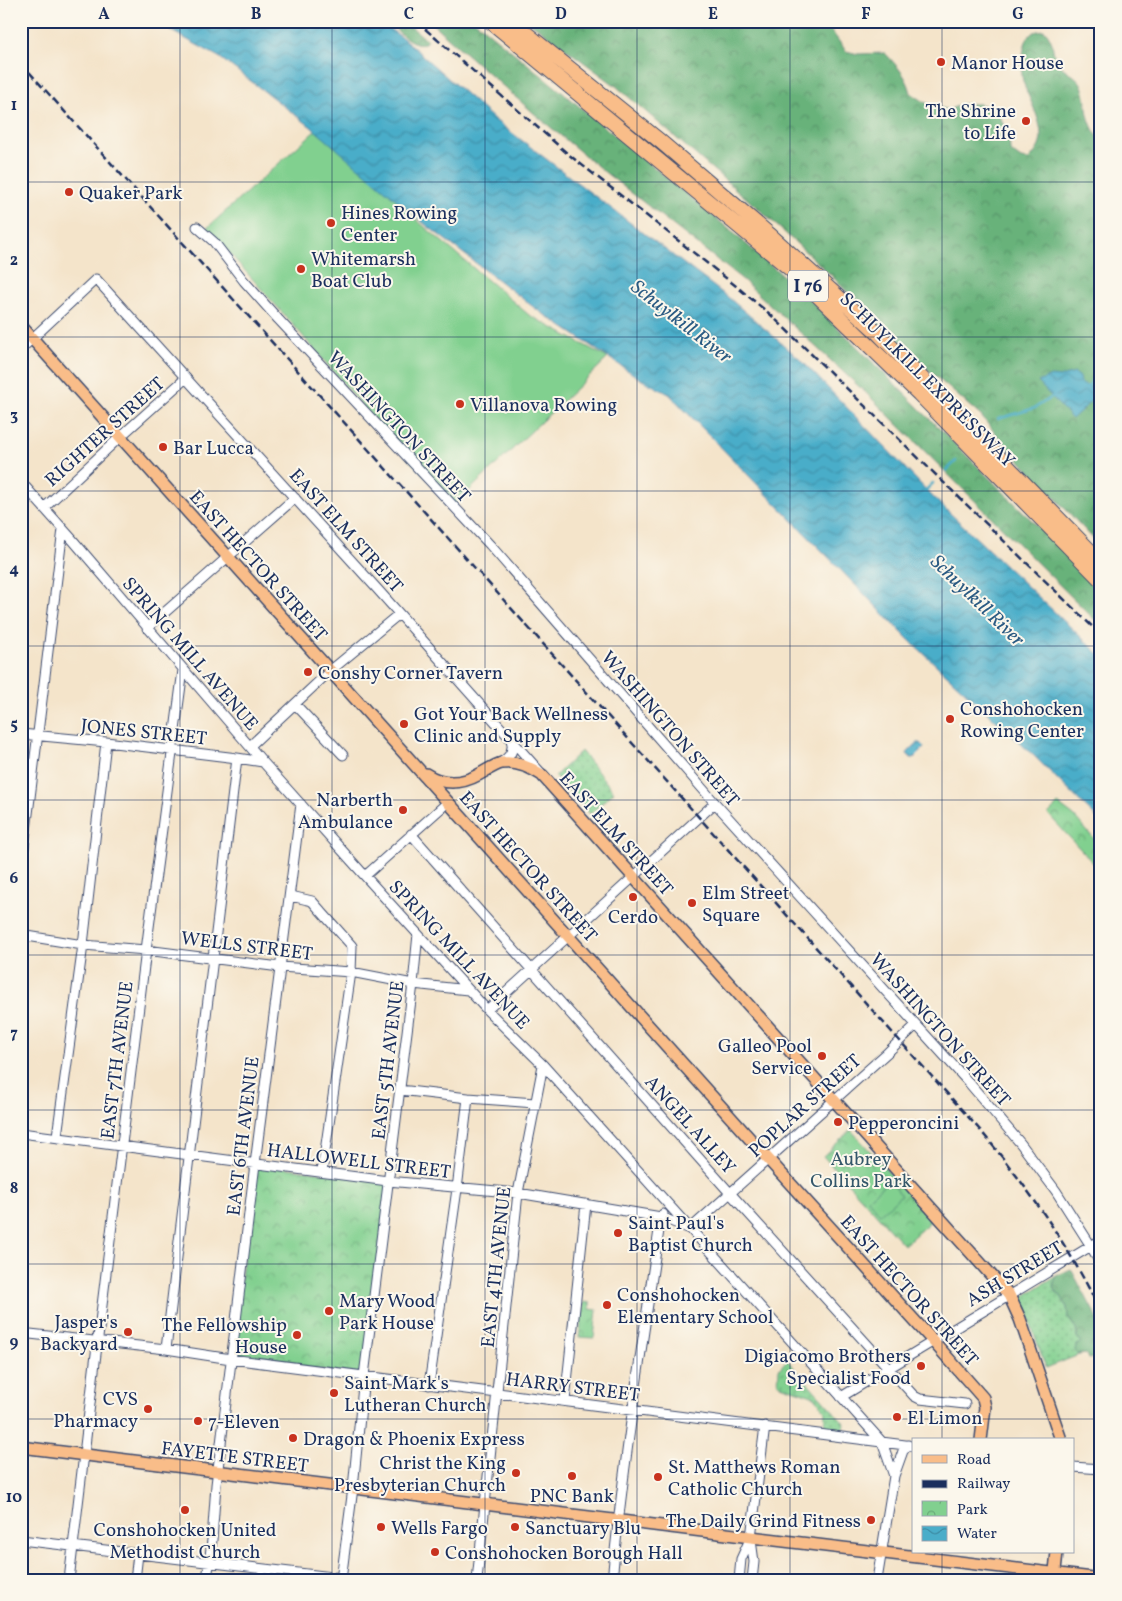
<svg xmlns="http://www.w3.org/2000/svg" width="1122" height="1601" font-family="Vollkorn,serif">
  <defs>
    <pattern id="grass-dots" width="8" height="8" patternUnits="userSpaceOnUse" patternTransform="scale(1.25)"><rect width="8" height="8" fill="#81d08f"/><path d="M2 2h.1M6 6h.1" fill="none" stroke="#69a978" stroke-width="1.8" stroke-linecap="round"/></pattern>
    <pattern id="forest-crowns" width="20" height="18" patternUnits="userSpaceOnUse" patternTransform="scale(1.25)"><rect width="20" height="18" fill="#68b27a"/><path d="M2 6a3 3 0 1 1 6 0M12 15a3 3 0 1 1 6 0" fill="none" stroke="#559167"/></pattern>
    <pattern id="park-crowns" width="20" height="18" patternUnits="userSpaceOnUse" patternTransform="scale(1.25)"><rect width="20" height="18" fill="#81d08f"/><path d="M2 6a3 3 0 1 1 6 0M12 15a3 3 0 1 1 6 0" fill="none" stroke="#69a978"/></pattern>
    <pattern id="water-waves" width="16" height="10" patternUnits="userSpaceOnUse" patternTransform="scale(1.25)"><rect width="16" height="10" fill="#4aadc9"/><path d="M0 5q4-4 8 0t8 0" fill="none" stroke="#3d8da6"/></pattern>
  </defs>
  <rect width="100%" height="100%" fill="#fbf7ec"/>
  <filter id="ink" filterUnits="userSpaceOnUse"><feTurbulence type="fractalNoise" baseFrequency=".02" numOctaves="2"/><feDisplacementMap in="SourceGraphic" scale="10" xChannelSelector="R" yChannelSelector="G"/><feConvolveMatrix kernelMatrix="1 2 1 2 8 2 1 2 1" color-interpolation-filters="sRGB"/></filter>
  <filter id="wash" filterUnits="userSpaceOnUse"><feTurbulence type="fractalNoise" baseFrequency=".0096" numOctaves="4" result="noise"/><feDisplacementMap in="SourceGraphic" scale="20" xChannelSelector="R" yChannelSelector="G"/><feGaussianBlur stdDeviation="1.12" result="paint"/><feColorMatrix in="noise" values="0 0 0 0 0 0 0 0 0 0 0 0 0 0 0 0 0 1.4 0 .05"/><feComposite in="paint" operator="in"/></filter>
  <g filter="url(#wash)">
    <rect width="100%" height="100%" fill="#f4e4ca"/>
    <!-- grass -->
    <path fill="url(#grass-dots)" stroke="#4e8076" d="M581,751l33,41 -24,22 -35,-38z
      M1056,1276l-3,11 3,6 5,3 6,11 1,10 8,12 1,8 4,5 -6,9 4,4 -33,13 -24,-69 2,-3z
      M787,1360l58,64 -1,5 -20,-3 1,-15 -10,-14 -37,-13 1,-15z"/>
    <!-- forest -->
    <path fill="url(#forest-crowns)" stroke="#42706c" d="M387,21h17l23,19 -2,3c-14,4 -28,-13 -38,-22z
      M429,21h46l248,203 80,69 298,296v37l-236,-234 -122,-112 -137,-107 -69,-57z
      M528,21h292l10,8 16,22 12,3 27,-1c12,13 22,23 26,40l15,10 22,7 14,-6h18l10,3 8,8 11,19 1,17 11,8 8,1c6,-7 12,-14 12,-24 0,-18 -13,-38 -18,-55 -3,-9 0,-39 6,-45 4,-5 9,-5 15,-6 12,11 6,23 15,34 6,7 16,11 21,18 5,8 5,18 7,26 1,11 6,24 14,32v407l-94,-100 -26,-31 -97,-85 -53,-56 -69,-63 -146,-126z
      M1071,1269l30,56v50l-6,-17 -7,1 -2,-5 -7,1 -4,-4 1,-5 5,-4 -4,-5 -1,-8 -8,-12 -1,-10 -6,-11 -5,-3 -3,-6 3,-11z"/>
    <!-- park -->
    <path fill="url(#park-crowns)" stroke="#4e8076" d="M1058,804l16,12 27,31v13l-6,5 -47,-51z
      M851,1130l81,90 -28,25 -81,-89z
      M255,1164l133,17 -24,195 -133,-17z
      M584,1302l6,1v6l7,1 -3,28 -15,-1z"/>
    <!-- pitch -->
    <path fill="#81d08f" stroke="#4e8076" d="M316,130l66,55 31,32 116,98 79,43 -155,148 -52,-55 -105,-123 -89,-100z
      M889,1180l12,15 -21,19 -12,-15z"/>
    <!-- water -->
    <path fill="url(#water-waves)" stroke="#326e94" d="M153,21h226l25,18 91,81 234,178 72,62 133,138 167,158v166l-68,-67 -126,-117 -238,-244 -27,-14 -106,-71 -110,-84 -116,-99 -91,-69z
      M1075,373l5,4 1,7c8,2 12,4 14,12 -6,9 -15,15 -23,23l-34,-37 13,-6 9,1z
      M917,743h3l4,4 -1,2 -9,9h-3l-4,-4 1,-2z"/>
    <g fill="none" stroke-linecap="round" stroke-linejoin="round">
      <!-- stream -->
      <path stroke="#4aadc9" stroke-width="2.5" d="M1086,387l3,-1 12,-20
        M998,419l37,-11 20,-13
        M946,471l10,-10
        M925,491l8,-8"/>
    </g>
  </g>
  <g filter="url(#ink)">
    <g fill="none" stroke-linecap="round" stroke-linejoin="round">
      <!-- minor casing -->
      <g stroke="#3c4a6e" stroke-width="11">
        <path id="minor" d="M197,227l17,15 30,39 34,38 212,226 225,258 255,281 51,60 35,47 35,55 10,19
          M21,349l75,-70 283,312 162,182
          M21,482l50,56 192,224 102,114 122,134 56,55 339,377 12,34 -17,104
          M44,508l76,-71 66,-59
          M147,628l148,-130
          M295,704l48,51
          M21,734l85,8 131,16 26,4
          M250,746l80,-75 69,-57
          M500,763c9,-5 15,-12 11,-23
          M411,834l319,359 184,203 6,3 45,5
          M21,871l42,-342
          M365,876l83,-74
          M291,896l21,5 40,45 -1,26 -29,200
          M21,935l62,10 63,5 134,17 71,5 62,12 55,6
          M487,1010l228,-207
          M400,1090l68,8 67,5
          M21,1133l367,48 130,12 143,24 29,12 198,-177 28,-27
          M57,1136l26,-191 23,-203
          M21,1333l145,16 65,10 682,87
          M166,1349l71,-591
          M429,1385l28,-196 11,-91
          M841,1397l260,-157
          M565,1401l21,-197
          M1073,1467l28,2
          M894,1476l9,-25 5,-6
          M21,1540l320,38
          M751,1540l3,22 -2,18
          M69,1580l26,-218 51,-412 37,-280
          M135,1580l3,-26
          M207,1580l5,-40 4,-55 39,-321 46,-360
          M341,1580l12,-92 11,-112 49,-392 5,-50
          M477,1580l41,-387 25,-128
          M612,1580c12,-122 31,-242 49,-363l2,-3
          M739,1580l2,-21 10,-22 14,-111"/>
      </g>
      <!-- major casing -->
      <g stroke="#3c4a6e" stroke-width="14">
        <path id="major" d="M21,326l747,833 165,182 50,57 2,9 -4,33
          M426,774c16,11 36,10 52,1 8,-4 16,-10 24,-12 15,-2 28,4 40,12l467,520 11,24 41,121
          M21,1447l730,90 350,42
          M1054,1580l3,-28"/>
      </g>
      <!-- highway casing -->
      <g stroke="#3c4a6e" stroke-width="16">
        <path id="highway" d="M490,21l299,247 130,126 182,186
          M511,21l149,120 109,93 107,97 225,231"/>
      </g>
      <!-- minor -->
      <use href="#minor" stroke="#fff" stroke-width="9"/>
      <!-- major -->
      <use href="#major" stroke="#f9bd89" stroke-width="11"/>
      <!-- highway -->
      <use href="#highway" stroke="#f9bd89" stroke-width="14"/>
      <!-- rail -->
      <path stroke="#1b2f5e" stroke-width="2.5" stroke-dasharray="8 4" stroke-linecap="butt" d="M416,21l152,133 168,132 35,29 330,320
        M21,63l959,1067c47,56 89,116 121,182"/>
    </g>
  </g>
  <!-- grid -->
  <path fill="none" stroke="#1b2f5e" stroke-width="1" stroke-opacity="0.55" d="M180,21v1559M332,21v1559M485,21v1559M637,21v1559M790,21v1559M942,21v1419M21,182h1080M21,337h1080M21,491h1080M21,646h1080M21,800h1080M21,955h1080M21,1110h1080M21,1264h1080M21,1419h1080M942,1552v28"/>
  <!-- markers -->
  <g fill="#c8321e" stroke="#fbf7ec" stroke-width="2">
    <circle cx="941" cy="62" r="5"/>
    <circle cx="1026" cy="121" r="5"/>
    <circle cx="69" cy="192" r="5"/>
    <circle cx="331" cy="223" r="5"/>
    <circle cx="301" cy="269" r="5"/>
    <circle cx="460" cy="404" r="5"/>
    <circle cx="163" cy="447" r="5"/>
    <circle cx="308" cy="672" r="5"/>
    <circle cx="950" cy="719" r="5"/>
    <circle cx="404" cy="724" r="5"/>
    <circle cx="403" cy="810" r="5"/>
    <circle cx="633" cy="897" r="5"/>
    <circle cx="692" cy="903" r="5"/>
    <circle cx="822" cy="1056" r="5"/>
    <circle cx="838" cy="1122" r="5"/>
    <circle cx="618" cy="1233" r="5"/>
    <circle cx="607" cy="1305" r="5"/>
    <circle cx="329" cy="1311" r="5"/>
    <circle cx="128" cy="1332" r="5"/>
    <circle cx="297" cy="1335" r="5"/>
    <circle cx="921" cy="1366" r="5"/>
    <circle cx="334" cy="1393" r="5"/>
    <circle cx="148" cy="1409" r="5"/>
    <circle cx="897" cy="1417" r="5"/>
    <circle cx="198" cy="1421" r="5"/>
    <circle cx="293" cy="1438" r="5"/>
    <circle cx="516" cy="1473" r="5"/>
    <circle cx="572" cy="1476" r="5"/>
    <circle cx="658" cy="1477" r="5"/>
    <circle cx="185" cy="1510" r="5"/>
    <circle cx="871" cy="1520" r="5"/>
    <circle cx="381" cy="1527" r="5"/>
    <circle cx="515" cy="1527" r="5"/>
    <circle cx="435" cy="1552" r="5"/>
  </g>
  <g text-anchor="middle" stroke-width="4" stroke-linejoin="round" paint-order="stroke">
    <!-- shield labels -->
    <rect fill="#fbf7ec" stroke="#5e6b89" stroke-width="1" x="788" y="270.5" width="40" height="31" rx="4"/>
    <g font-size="18" font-weight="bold" fill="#1b2f5e">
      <text x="808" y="292">I 76</text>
    </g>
    <!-- poi labels -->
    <g font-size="19" fill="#1b2f5e" stroke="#fbf7ec" text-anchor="start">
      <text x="951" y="69">Manor House</text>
      <text x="1016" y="117" text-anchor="end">The Shrine<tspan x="1016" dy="22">to Life</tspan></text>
      <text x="79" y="199">Quaker Park</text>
      <text x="341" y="219">Hines Rowing<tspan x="341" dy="22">Center</tspan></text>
      <text x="311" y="265">Whitemarsh<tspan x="311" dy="22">Boat Club</tspan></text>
      <text x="470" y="411">Villanova Rowing</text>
      <text x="173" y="454">Bar Lucca</text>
      <text x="318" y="679">Conshy Corner Tavern</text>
      <text x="960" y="715">Conshohocken<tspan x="960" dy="22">Rowing Center</tspan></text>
      <text x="414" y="720">Got Your Back Wellness<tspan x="414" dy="22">Clinic and Supply</tspan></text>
      <text x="393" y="806" text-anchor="end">Narberth<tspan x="393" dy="22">Ambulance</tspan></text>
      <text x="702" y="899">Elm Street<tspan x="702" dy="22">Square</tspan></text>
      <text x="633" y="923" text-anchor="middle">Cerdo</text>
      <text x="812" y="1052" text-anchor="end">Galleo Pool<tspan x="812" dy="22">Service</tspan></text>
      <text x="848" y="1129">Pepperoncini</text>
      <text x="628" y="1229">Saint Paul's<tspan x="628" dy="22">Baptist Church</tspan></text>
      <text x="617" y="1301">Conshohocken<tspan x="617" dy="22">Elementary School</tspan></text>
      <text x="339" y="1307">Mary Wood<tspan x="339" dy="22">Park House</tspan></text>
      <text x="118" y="1328" text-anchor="end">Jasper's<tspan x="118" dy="22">Backyard</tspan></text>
      <text x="287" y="1331" text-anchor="end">The Fellowship<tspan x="287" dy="22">House</tspan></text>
      <text x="911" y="1362" text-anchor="end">Digiacomo Brothers<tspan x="911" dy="22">Specialist Food</tspan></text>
      <text x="344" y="1389">Saint Mark's<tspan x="344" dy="22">Lutheran Church</tspan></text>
      <text x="138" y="1405" text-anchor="end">CVS<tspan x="138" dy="22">Pharmacy</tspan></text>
      <text x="907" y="1424">El Limon</text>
      <text x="208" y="1428">7-Eleven</text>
      <text x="303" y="1445">Dragon &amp; Phoenix Express</text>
      <text x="506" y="1469" text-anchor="end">Christ the King<tspan x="506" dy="22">Presbyterian Church</tspan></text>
      <text x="668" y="1473">St. Matthews Roman<tspan x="668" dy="22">Catholic Church</tspan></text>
      <text x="572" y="1502" text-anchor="middle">PNC Bank</text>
      <text x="861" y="1527" text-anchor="end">The Daily Grind Fitness</text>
      <text x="391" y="1534">Wells Fargo</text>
      <text x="525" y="1534">Sanctuary Blu</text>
      <text x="185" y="1536" text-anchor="middle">Conshohocken United<tspan x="185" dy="22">Methodist Church</tspan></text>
      <text x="445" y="1559">Conshohocken Borough Hall</text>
    </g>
    <!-- street labels -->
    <g font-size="19" fill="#1b2f5e" stroke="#fbf7ec">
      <text transform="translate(928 379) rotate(45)" y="7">SCHUYLKILL EXPRESSWAY</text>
      <text transform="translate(400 426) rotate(47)" y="7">WASHINGTON STREET</text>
      <text transform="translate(104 431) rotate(-42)" y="7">RIGHTER STREET</text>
      <text transform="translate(347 530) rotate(48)" y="7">EAST ELM STREET</text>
      <text transform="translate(259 565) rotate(48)" y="7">EAST HECTOR STREET</text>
      <text transform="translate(191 653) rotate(49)" y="7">SPRING MILL AVENUE</text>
      <text transform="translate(671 728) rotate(49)" y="7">WASHINGTON STREET</text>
      <text transform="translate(144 731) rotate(6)" y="7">JONES STREET</text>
      <text transform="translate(617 833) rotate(48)" y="7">EAST ELM STREET</text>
      <text transform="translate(529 866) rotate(48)" y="7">EAST HECTOR STREET</text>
      <text transform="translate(247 945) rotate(7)" y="7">WELLS STREET</text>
      <text transform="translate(460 954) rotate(47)" y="7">SPRING MILL AVENUE</text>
      <text transform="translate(941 1029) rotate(48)" y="7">WASHINGTON STREET</text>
      <text transform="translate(116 1060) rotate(-83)" y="7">EAST 7TH AVENUE</text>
      <text transform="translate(387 1060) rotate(-83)" y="7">EAST 5TH AVENUE</text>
      <text transform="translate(804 1105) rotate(-42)" y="7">POPLAR STREET</text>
      <text transform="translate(691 1124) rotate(48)" y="7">ANGEL ALLEY</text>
      <text transform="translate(242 1136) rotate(-83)" y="7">EAST 6TH AVENUE</text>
      <text transform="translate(359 1160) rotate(7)" y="7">HALLOWELL STREET</text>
      <text transform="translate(495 1267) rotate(-84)" y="7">EAST 4TH AVENUE</text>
      <text transform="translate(1014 1273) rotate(-31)" y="7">ASH STREET</text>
      <text transform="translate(910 1290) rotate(48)" y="7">EAST HECTOR STREET</text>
      <text transform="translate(573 1386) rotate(7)" y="7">HARRY STREET</text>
      <text transform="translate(235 1456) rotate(7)" y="7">FAYETTE STREET</text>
    </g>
    <!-- park labels -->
    <g font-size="19" fill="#34576a" stroke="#fbf7ec">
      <text x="861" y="1165">Aubrey<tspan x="861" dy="22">Collins Park</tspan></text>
    </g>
    <!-- water labels -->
    <g font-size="20" font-style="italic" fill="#2b5b83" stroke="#fbf7ec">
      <text transform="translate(682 321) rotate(38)" y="7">Schuylkill River</text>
      <text transform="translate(978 600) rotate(44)" y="7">Schuylkill River</text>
    </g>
  </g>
  <!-- margin -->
  <rect width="1122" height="1601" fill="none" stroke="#fbf7ec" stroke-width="55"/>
  <!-- legend -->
  <rect x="912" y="1438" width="162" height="115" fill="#fbf7ec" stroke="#a1a7b3"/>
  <rect x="922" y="1455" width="25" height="8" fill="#f9bd89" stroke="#a1a7b3"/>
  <text x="957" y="1464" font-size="15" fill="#1b2f5e">Road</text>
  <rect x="922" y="1480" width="25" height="8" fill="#1b2f5e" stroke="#a1a7b3"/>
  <text x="957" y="1488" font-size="15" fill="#1b2f5e">Railway</text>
  <rect x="922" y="1501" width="25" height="15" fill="url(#park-crowns)" stroke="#a1a7b3"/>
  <text x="957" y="1514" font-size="15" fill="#1b2f5e">Park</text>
  <rect x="922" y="1526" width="25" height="15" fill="url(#water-waves)" stroke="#a1a7b3"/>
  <text x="957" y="1538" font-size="15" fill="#1b2f5e">Water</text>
  <rect x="28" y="28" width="1066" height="1546" fill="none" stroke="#1b2f5e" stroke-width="2"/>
  <g font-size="16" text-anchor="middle" font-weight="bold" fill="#1b2f5e">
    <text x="104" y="19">A</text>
    <text x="256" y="19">B</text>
    <text x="409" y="19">C</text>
    <text x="561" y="19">D</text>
    <text x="713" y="19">E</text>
    <text x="866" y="19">F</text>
    <text x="1018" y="19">G</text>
    <text x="14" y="110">1</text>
    <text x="14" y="265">2</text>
    <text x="14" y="420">3</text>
    <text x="14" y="574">4</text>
    <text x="14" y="729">5</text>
    <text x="14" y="883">6</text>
    <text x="14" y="1038">7</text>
    <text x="14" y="1193">8</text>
    <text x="14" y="1347">9</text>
    <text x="14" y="1502">10</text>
  </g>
</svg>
